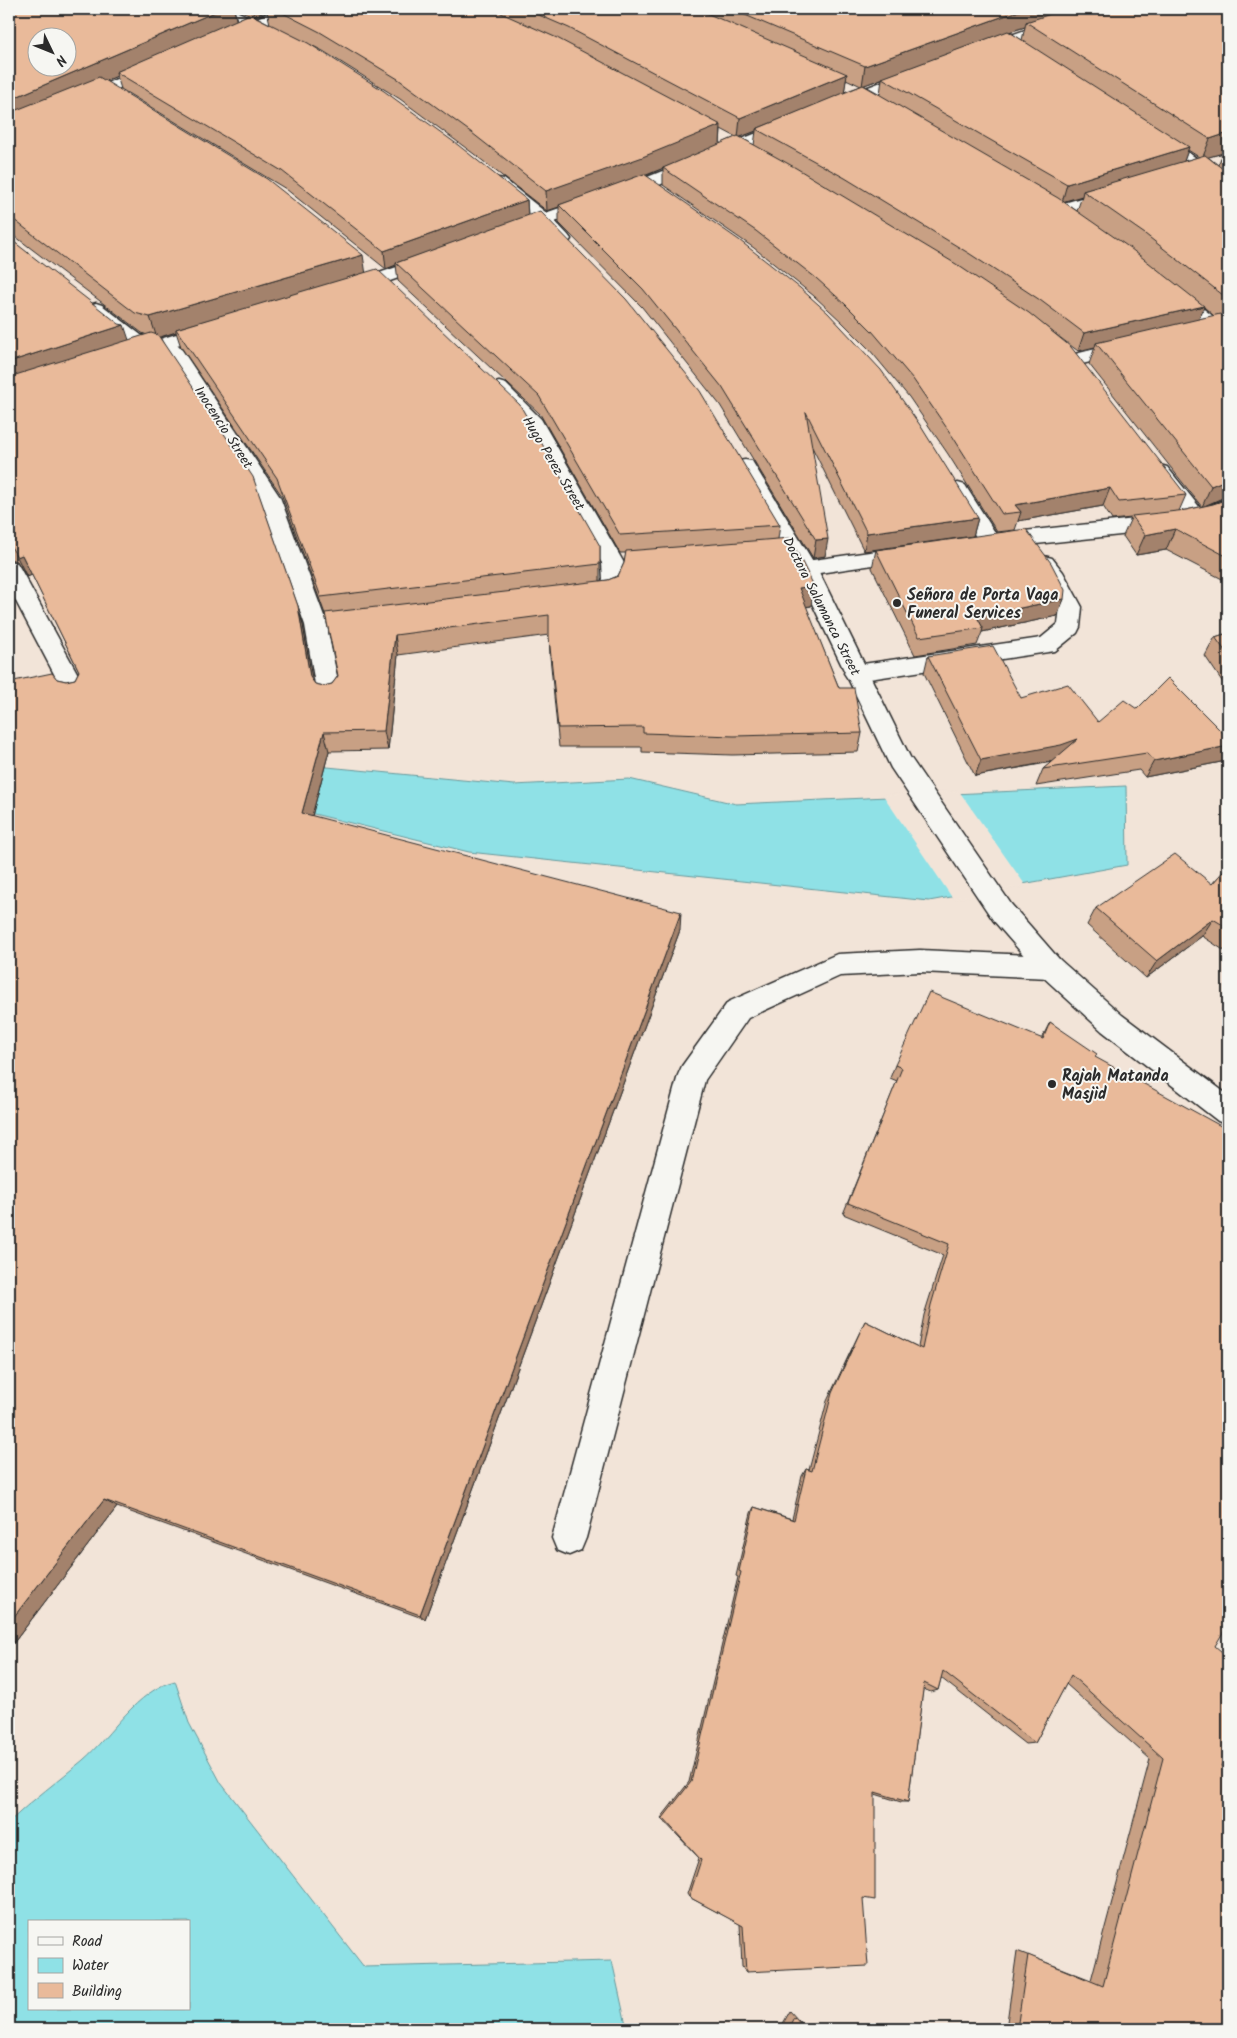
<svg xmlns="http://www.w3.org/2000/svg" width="1237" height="2038" font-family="Kalam,sans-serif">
  <rect width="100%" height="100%" fill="#f2e4d8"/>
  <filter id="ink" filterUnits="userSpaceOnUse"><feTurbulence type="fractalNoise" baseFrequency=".02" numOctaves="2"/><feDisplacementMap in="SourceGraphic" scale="10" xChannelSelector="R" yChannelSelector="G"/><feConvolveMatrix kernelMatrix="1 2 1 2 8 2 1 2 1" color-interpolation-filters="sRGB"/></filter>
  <g filter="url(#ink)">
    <!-- water -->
    <path fill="#8fe1e6" stroke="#67989b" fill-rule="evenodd" d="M265,761l249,24 115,-6 107,25 390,-18 1,79 -198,36 -460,-49 -155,-38 -19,1z
      M175,1681l14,42 32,60 143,184 248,-6 15,68h-618v-207c23,-22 49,-41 74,-62 28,-24 54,-70 92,-79zM29,1922h160v87h-160z"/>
    <!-- pier -->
    <path fill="#f2e4d8" d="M959,791l67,95 -73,13 -70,-104z"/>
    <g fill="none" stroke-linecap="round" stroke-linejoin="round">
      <!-- minor casing -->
      <g stroke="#2b2b2b" stroke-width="3">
        <path id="minor" d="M277,9h18l-2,3 -60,27h-10l-2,-3 2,-3z
          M1087,9h20l-2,3 -119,41h-10l-3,-3 3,-3z
          M154,63l5,2 3,3 -3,3 -150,65v-11z
          M915,69l5,2 3,3 -3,3 -76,30h-12l-2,-3 2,-3z
          M789,120l6,2 2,3 -2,3 -143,60 -132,46 -6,1 -6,-1 -3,-4 3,-4 132,-46z
          M1154,131l6,2 68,47v13l-6,-1 -27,-21 -47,-32 -2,-3 2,-3z
          M1115,188l6,1 2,4 -2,4 -61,18 -6,-1 -3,-4 3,-4z
          M432,255l6,1 3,4 -3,4 -82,29 -6,1 -6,-1 -3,-4 3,-4z
          M1171,287l6,1 51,40v15l-7,-2 -56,-45 -3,-4 3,-4z
          M96,303l6,2 39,30 16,5 58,-18 7,2 2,4 -2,4 -45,13 5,5 98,147 44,119 40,-4 8,2 3,6 -3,6 -44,6 13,64 -4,6 -8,2 -8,-2 -4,-6 -12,-71 -45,-128 -94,-143c-15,-4 -28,8 -44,4l-2,-4 2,-4 15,-4 -10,-3 -37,-30 -3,-4 3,-4z
          M1128,341l7,2 2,4 -2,4 -61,15 -7,-2 -3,-4 3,-4z
          M499,382l7,2 35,35 83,144 1,16 -9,16 -30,6 -8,-3 -3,-5 3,-5 23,-5 2,-4 -1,-16 -79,-141 -34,-34 3,-4z
          M1160,465l7,2 34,42 27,-11v16l-25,9 -26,6 -187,20 -8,-2 -34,-57 3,-5 7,-2 7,2 31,49 186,-20 -32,-42 3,-5z
          M912,546l8,2 3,5 -3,5 -114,17 -8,-2 -3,-5 3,-5 8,-2z
          M1044,556l8,2 11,14 19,35 -2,20 -3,6 -22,18 -199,30 -8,-2 -4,-6 4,-6 8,-2 185,-27 17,-14 2,-17 -14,-26 -13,-18 3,-5z
          M9,561l8,2 3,5 67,123 -4,6 -8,2 -8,-2 -4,-6 -54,-103z
          M920,950l130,6 9,3 4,8 -4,8 -9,3 -130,-6 -80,4 -92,42 -43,62 -119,458 -5,12 -12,5 -12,-5 -5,-12 126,-463 4,-9 46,-64 109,-48z"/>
      </g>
      <!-- major casing -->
      <g stroke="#2b2b2b" stroke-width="3">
        <path id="major" d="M212,9h19l48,21 2,3 -2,3h-10l-55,-24z
          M498,178l6,1 45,36 19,20 3,4 -3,4 -6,1 -6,-1 -19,-20 -45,-36 -2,-4 2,-4z
          M745,460l7,1 65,107 93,189 101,147 48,55 63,56 106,80v30l-10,-4 -116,-90 -61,-56 -48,-55 -102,-152 -96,-200 -60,-102 3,-5z"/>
      </g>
      <!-- minor -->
      <use href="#minor" fill="#f6f6f2" fill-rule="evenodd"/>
      <!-- major -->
      <use href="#major" fill="#f6f6f2" fill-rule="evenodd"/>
    </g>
    <!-- wall -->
    <path fill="#c8a084" stroke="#2b2b2b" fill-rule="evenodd" d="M9,9h225l3,11 12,-6 -14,-5h993v488l-1,-1 -25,11 -113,-143 6,-17 -17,4 -44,-33 152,177 -7,16 7,-1 27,-6 15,-5v82h-2l-60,-31 -30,5 -13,-19 8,-18 -19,2 -9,-14 -85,15 -3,9 -18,2 -49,-78 -39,-57 -40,-48 -27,-27 -28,-26 -60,-48 -91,-63v-17l-17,8 332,342 -5,18 -109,15 -52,-104 13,109 -12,2 -93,-153 -78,-98 -83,-84v-16l-12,4 -73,-57 -74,-55 -77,-48 -12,-6 216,155 1,16 252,309 -2,14 33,67 -5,1 33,81 23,45 -4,19 -126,3 -90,-3v-5h-83l-9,-91 -1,-21 -151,20 -10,95 -59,1 -17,65 368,114 -255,689 -308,-112 -108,142 48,-970 9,2 9,-2 4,-8 -47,-96 -5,2 -10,-16 -8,-2v1v-322l120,102 18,-5 -5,-2 -126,-96 -7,-1zM267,11l3,13 -15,-8zM1025,27l-3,13 -13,-8zM117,76l4,13 165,100 100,80 10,-4 2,16 142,133 80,139h6l-2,10 -6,13 -10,4 -8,1v-35l-234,-274 -261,-191zM846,79l15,7 -17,6zM882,79l-2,15 -16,-9zM721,129l15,8 -16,7zM756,131l-2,14 -14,-8zM1188,150l11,7 -15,4zM1223,153l-5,12 -10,-8 12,-3zM1082,196l-5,15 -13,-9zM1204,307l10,9 -15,3zM176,332l5,15 101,149 43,118 13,62 -6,8 -8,2 -9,-2 -3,-3 -9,-56 -5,-19 -138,-269z
      M876,550l188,49 -7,17 -75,16 -5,13 -62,10 -43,-87z
      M1228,633v57l-23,-34 10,-19z
      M928,656l93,42 77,24 39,-13 89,52 -81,16 -6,-7 -103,16 7,-17 9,-7 -77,14 -51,-103z
      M1228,866v87l-26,-17 -56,42 -59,-53 9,-17 116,-24z
      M1050,1022l45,35 120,589 6,120 7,263h-222l11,-78 74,29 59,-221 -84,-75 -31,59 -10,1 -84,-66 -3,12 -7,2 -8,-3 -15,113h-7l-26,-8 -12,104 -117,74 -4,-5 -2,-43 -51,-27 -2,-3 12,-36 -38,-40 28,-36 49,-205 -2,-1 15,-63 3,-6 38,12 10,-43 4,-7 3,1 18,-69 38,-80 53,26 6,-32 19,-60 -100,-41 54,-133 -7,-3 5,-13 147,-27z
      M790,2011l16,18h-26z"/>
    <!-- shaded-wall -->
    <path fill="#a3826c" stroke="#2b2b2b" d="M222,9h12l3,15 -121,48 1,4 -108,47v-23z
      M252,9h15v2l-13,5z
      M1025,9h56l-55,13 -1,5 -26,8 -137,51 3,-20 139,-50z
      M847,74l-3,20 -88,35v2l-18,7 2,-20z
      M721,125l-1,20 -81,33 -80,27v2l-12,4 -1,-20z
      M1228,133v16l-4,-1 -1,5 -21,6 8,-20z
      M1189,147l-6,17 -100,27 -1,5 -20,6 5,-18z
      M527,200l1,18 -132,45v2l-10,4 -2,-18z
      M363,255l3,20 -190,54v3l-19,6 -7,-21z
      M1204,306l-7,18 -101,19 -1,4 -17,4 6,-18z
      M124,325l7,21 -122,39v-23z
      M1228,479v15l-1,2 -25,11 9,-21z
      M1110,488l-7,18 -85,15 3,-9 -6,-7z
      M978,518l-5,18 -109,15 3,-18z
      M1175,529l-9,21 -30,5 9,-20z
      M828,539l-3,17 -12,2 3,-18z
      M22,555l10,20 -5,2 -10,-20z
      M814,586l-3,20 -15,2 3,-20z
      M1064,599l-7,17 -75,16 1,-4 -6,-11z
      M298,606l5,19 12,71 -5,-19z
      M395,635l3,20 -10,95 -4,-19z
      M324,732l5,19 -21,80 -6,-18z
      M1078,739l-24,22 -79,15 6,-16z
      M1228,746v11l-2,4 -81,16 9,-16z
      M681,912l-1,18 -255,689 -5,-4z
      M1213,919l-11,17 -56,42 11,-17z
      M104,1500l13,7 -108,142v-26z"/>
    <!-- building -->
    <path fill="#e9ba9a" stroke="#2b2b2b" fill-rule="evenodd" d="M9,9h213l-213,91zM38,38h30v30h-30z
      M275,9h217l65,29 164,87 -81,33 -94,33 -74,-58 -74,-54 -78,-47z
      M525,9h172l150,65 -107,44 -171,-90z
      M731,9h294l-21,7 -139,50z
      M1066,9h162v124l-18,6 -184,-117z
      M250,14l58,29 76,48 74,54 69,55 -143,51 -102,-80 -166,-99z
      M1008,31l181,116 -122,37 -185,-106z
      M99,77l168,102 96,76 -213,62 -15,-4 -126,-97v-103z
      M863,85l195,113 72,50 74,58 -120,27 -44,-33 -70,-46 -125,-76 -89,-49z
      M738,136l58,32 160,96 73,49 42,34 115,148 -67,7 -9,-14 -95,17 6,7 -19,2 -49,-77 -40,-58 -41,-48 -27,-27 -29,-26 -60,-47 -93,-63z
      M1228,147v4l-4,-3z
      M1205,155l23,18v126l-83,-65 -62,-43z
      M644,174l95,66 61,48 28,25 53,57 39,55 58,93 -111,15 -61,-121 22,127 -12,1 -94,-153 -79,-98 -84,-84z
      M540,211l86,88 74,92 80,134 -160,10 -81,-139 -143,-133z
      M9,238l110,86 5,1 -115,37z
      M377,269l143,136 80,141v18l-279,33 -44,-119 -101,-149z
      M1220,314l8,7v158l-17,7 -115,-143z
      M151,333l7,2 95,142 45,129 12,71 5,7 9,2 8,-2 6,-8 -13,-63 283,-33 10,-4 6,-13 2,-12 164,-13 24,48 -15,2 40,100h15l8,45 -128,3 -91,-3v-6l-85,1 -9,-91v-22l-154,20 -11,96 -60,1 -22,81 379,99 -261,703 -316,-115 -95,123v-941l43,-9 5,6 9,2 9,-2 4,-8 -57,-116 -5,2 -8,-14v-166z
      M1228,499v58l-53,-28 -30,6 -13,-19 54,-6 27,-6z
      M1026,529l25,34 14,27 -1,9 -87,18 6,11 -64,9 -43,-87z
      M1228,633v22l-13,-18z
      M993,646l28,52 47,-14 30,38 26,-22 13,9 31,-31 60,60v8l-74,15 -7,-8 -104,16 35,-30 -17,6 -80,15 -53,-104z
      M1175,854l37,30 16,-18v62l-15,-9 -56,42 -61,-53z
      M929,992l114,47 7,-17 47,32 -2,3 133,73v494l-13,22 13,11v95l-7,14 7,7v256h-211l11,-74 75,31 60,-228 -92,-83 -36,68 -92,-72 -5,19 -14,-7 -16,119 -33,-10v108l-12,-2 5,68 -122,6 -3,-46 -54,-29 12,-37 -38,-42 28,-36 50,-210 -2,-1 15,-64 40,13 12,-51 6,2 20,-78 33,-72 57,28 9,-44 18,-61 -101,-41 54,-135 -7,-3z
      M794,2017l11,12h-17z"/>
  </g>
  <!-- markers -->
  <g fill="#2b2b2b" stroke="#f6f6f2" stroke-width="2">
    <circle cx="897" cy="603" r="5"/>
    <circle cx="1052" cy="1084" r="5"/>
  </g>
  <g text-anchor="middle" stroke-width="4" stroke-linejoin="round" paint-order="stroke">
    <!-- far-street labels -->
    <g font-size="14" fill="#2b2b2b" stroke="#f6f6f2">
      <text transform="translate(224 427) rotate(57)" y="5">Inocencio Street</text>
      <text transform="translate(554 463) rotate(59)" y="5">Hugo Perez Street</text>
      <text transform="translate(822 606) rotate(63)" y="5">Doctora Salamanca Street</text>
    </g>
    <!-- poi labels -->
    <g font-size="16" font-weight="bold" fill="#2b2b2b" stroke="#f6f6f2" text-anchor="start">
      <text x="907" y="600">Señora de Porta Vaga<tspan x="907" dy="18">Funeral Services</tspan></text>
      <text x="1062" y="1081">Rajah Matanda<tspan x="1062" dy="18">Masjid</tspan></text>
    </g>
  </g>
  <!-- margin -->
  <rect width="1237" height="2038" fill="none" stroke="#f6f6f2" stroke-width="30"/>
  <rect x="15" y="15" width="1207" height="2008" fill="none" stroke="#2b2b2b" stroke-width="2" filter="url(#ink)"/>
  <!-- legend -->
  <rect x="28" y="1920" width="162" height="90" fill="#f6f6f2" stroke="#a5a5a2"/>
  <rect x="38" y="1937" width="25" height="8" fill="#f6f6f2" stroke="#a5a5a2"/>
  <text x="72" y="1946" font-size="15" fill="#2b2b2b">Road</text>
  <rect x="38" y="1958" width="25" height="15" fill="#8fe1e6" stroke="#a5a5a2"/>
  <text x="72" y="1970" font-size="15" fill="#2b2b2b">Water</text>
  <rect x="38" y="1983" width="25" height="15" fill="#e9ba9a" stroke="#a5a5a2"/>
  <text x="72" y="1996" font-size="15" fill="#2b2b2b">Building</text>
  <!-- north arrow -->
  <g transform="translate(52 52) rotate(133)"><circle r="24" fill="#f6f6f2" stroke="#a5a5a2"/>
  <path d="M0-4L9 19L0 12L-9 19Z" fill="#2b2b2b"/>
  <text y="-8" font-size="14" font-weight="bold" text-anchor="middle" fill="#2b2b2b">N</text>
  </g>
</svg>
